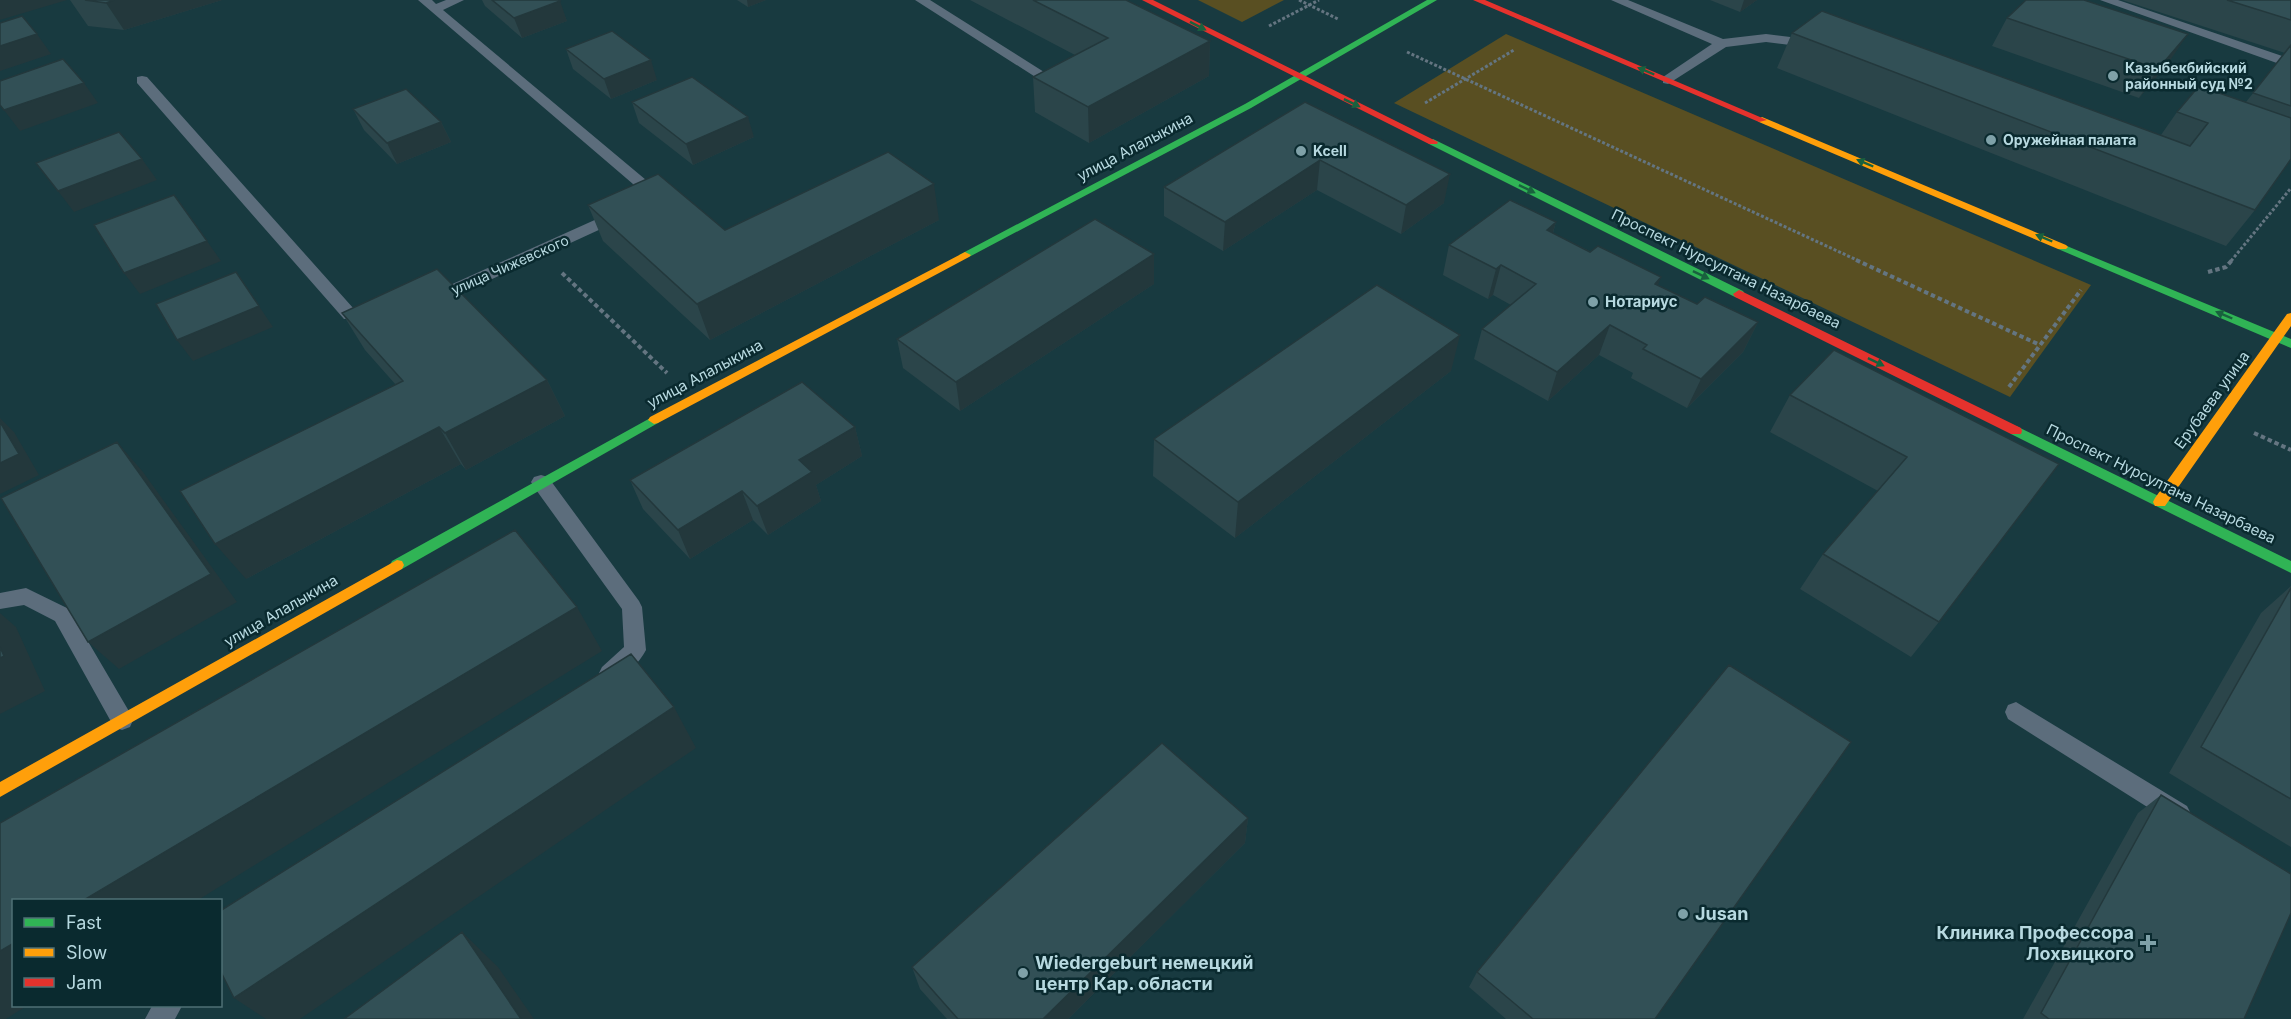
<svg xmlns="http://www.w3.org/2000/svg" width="2291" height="1019" font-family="Inter,sans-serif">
  <rect width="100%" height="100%" fill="#183a40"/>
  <!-- green -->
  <path fill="#594f22" d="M1198,0h86l-42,22z
    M1506,34l585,251 -81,112 -616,-294z"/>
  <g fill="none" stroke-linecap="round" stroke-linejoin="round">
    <!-- path-far1 -->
    <path stroke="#647581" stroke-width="3" stroke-dasharray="3 2" stroke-linecap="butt" d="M1299,0l39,19
      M1269,26l50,-26
      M1407,52l452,209
      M1425,103l89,-53
      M2231,261l60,-73"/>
    <!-- path -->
    <path stroke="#647581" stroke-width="4" stroke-dasharray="4.5 3" stroke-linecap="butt" d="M1856,260l184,85
      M2208,272l18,-5 6,-7
      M562,273l105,100
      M2009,387l72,-97
      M2254,433l37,17"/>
    <!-- lane -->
    <path fill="#5c6d7c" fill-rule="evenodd" d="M418,0h14l4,4 10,-4h18l-21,10 203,170 3,3 -9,28 -200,92h-12l-2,-4 2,-4 200,-90 5,-21z
      M915,0h15l133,84 -2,3h-10z
      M1611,0h17l95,39 43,-5 49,6 7,4 -7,4 -49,-6 -40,5 -58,37 -5,-1v-6l49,-33z
      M2100,0h18l173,59v9z
      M142,76l5,1 207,232 23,1 2,4 -2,4 -33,1 -207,-236v-6z
      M541,475l7,2 91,124 3,6 4,43c-7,14 -28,35 -44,29l-3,-6 3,-6 22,-20 -2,-38 -88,-122 -3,-5 3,-5z
      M26,588l43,21 61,104 3,7 -3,7 -8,3 -8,-3 -59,-106 -31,-16 -24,4v-16z
      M2016,702l171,104 4,8 -4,8 -8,3 -8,-3 -163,-103 -3,-7 3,-7z
      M152,1006h30l-7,13h-30z"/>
    <!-- fast -->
    <path fill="#30b455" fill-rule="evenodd" d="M1427,0h10l-186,108 -282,149h-8l-2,-2 286,-151z
      M1433,139l310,152 2,3 -6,4 -4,-1 -306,-153 -1,-2z
      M2062,244l229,95v9l-233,-99v-4z
      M654,416l4,1 2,3 -2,3 -256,146h-10l-2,-4 2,-4z
      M2016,426l275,135v12l-280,-139 -1,-3 1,-3z"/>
    <!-- slow -->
    <path fill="#ff9f0a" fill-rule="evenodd" d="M1762,117l304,128 2,2 -2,2h-8l-299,-127 -2,-2z
      M965,252l6,3 -2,2 -311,166 -4,1 -6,-4 2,-3z
      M2291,313v13l-126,180h-10l-2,-4 2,-4 132,-184z
      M397,560l5,1 2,4 -2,4 -402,228v-15z"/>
    <!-- jam -->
    <path fill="#e5322d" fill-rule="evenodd" d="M1142,0h11l285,142 -1,2h-8z
      M1473,0h12l282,120 -8,2z
      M1739,290l282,138 1,3 -1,3h-10l-276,-137 -2,-3z"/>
  </g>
  <!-- wall -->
  <path fill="#2b454a" d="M70,0h152l-98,30 -36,-4z
    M482,0h76l9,21 -45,17 -37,-32z
    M737,0h29l-18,7z
    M970,0h156l84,41 -1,35 -120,67 -54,-31 -2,-35 42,-22z
    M1710,0h47l-17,12z
    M2122,0h169v159l-36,51 -29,36 -449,-178 15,-35 369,102 16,-23 69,-10 39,-49z
    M2007,18l162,44 -30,36 -147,-52z
    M566,49l91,31 -46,19 -38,-30z
    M632,102l122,35 -61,28 -54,-42z
    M1305,102l139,101 -43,31 -84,-44 -94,61 -59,-35v-29z
    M353,109l88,13 10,20 -54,22 -33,-34z
    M588,205l137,25 214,-10 -229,120 -107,-99z
    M1556,222l-3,11 105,52 39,19 61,18 -15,30 -56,56 -56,-30 2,-5 -34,-18 -51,46 -74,-42 8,-30 29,-24 -18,-10 -5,4 -45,-24 6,-30z
    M1154,284l-194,127 -57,-43 -6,-29z
    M342,313l205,67 18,36 -99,54 -5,-6 -215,115 150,-194 -31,-35z
    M1451,371l-216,167 -82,-62 1,-37z
    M1790,395l269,69 -120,158 -28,35 -111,-68 23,-35 55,-63 -108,-59z
    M855,427l7,29 -46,29 5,16 -53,34 -15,-15 -63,39 -47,-50 -13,-29z
    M2291,586v261l-122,-74 92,-160z
    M2161,795l83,224h-221l115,-206z
    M1248,818l-3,25 -177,176h-121l-27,-30 -8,-22z
    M1477,972l178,47h-149l-37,-32z"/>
  <!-- shaded-wall -->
  <path fill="#23383c" d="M0,0h67l-67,20z
    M114,0h108l-98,30 -18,-27z
    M747,0h19l-18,7z
    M1744,0h13l-17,12z
    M560,1l7,20 -45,17 -8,-20z
    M37,34l14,20 -51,17v-25z
    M2188,34l-19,28 -30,36 19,-29z
    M1210,41l-1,35 -120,67 -1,-36z
    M651,60l6,20 -46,19 -7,-20z
    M84,83l14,20 -78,28 -16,-21z
    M748,117l6,20 -61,28 -7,-21z
    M441,122l10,20 -54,22 -10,-21z
    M142,159l15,21 -83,32 -16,-21z
    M1320,160l-3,30 -94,61 2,-29z
    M1450,174l-6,29 -43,31 5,-29z
    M934,184l5,36 -229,120 -13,-36z
    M1556,222l-9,30v-22z
    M207,241l14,20 -81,33 -16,-21z
    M1154,254v30l-194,127 -4,-29z
    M1501,265l-8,30 -5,4 8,-30z
    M236,272l37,55 -80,34 -16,-21z
    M1661,277l-11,30 5,-23z
    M1758,322l-15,30 -56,56 14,-29z
    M1610,325l-11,30 -51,46 9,-29z
    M1460,335l-9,36 -216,167 3,-36z
    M547,380l18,36 -99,54 -21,-37z
    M0,418l14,14 25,43 -39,19z
    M439,427l22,37 -215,115 -31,-35z
    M855,427l7,29 -46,29 5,16 -53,34 -11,-29 42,-46z
    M117,442l26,30 94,130 -118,67 -31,-27z
    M742,491l11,29 -63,39 -12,-29z
    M577,607l25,44 -404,249h-114z
    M0,613l16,14 29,64 -45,23z
    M674,707l22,41 -396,271h-34l-32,-21z
    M1248,818l-3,25 -177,176h-25z
    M462,932l36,35 36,52h-13z
    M14,943v62h14l-22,14h-6v-68z"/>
  <!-- building -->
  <path fill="#325056" stroke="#23383c" stroke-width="1.5" d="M85,0h29l-8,3z
    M492,0h66l2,1 -46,17z
    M1033,0h93l84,41 -122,66 -55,-30 75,-39z
    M2026,0h58l104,34 -30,35 -151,-51z
    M2227,0h64v20z
    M1822,11l368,135 18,-23 -31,-11 22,-26 92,32v41l-36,51 -463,-177z
    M22,16l15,18 -37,12v-23z
    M612,31l39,29 -47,19 -38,-30z
    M2291,45v61l-38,-13z
    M63,59l21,24 -80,27 -4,-5v-24z
    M692,77l56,40 -62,27 -54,-42z
    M406,89l35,33 -54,21 -34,-34z
    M1305,102l145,72 -44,31 -86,-45 -95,62 -61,-35z
    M119,132l23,27 -84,32 -22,-28z
    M888,152l46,32 -237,120 -109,-99 70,-31 67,56z
    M174,195l33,46 -83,32 -30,-48z
    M1510,200l46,22 -9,8 43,22 8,-6 63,31 -6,7 42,20 8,-7 53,25 -57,57 -58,-30 4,-4 -37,-20 -53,47 -75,-43 54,-45 -35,-19 -5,4 -47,-24z
    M1095,219l59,35 -198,128 -59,-43z
    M437,269l110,111 -102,53 -6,-6 -224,117 -35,-53 223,-110 -61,-68z
    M236,272l23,34 -82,34 -21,-36z
    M1377,285l83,50 -222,167 -84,-63z
    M1834,350l225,114 -120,158 -116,-68 84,-97 -117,-62z
    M802,382l53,45 -56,33 13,12 -55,34 -15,-15 -64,39 -48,-50z
    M0,422l19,32 -19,9z
    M117,442l94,132 -123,68 -87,-144z
    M515,530l62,77 -493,293h-70v43l-14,8v-128z
    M2291,588v211l-90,-52z
    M0,647l4,9 -4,2z
    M631,654l43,53 -440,291 -14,-28v-59z
    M1729,665l122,77 -196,277h-122l-56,-47z
    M1162,743l86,75 -205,201h-85l-46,-52z
    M2161,795l130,79v39l-47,106h-195l-8,-6z
    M462,932l59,87h-177z"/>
  <!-- one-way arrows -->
  <defs><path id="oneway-solid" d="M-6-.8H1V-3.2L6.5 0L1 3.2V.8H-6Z" transform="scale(1.5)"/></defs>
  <g fill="#19613e">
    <use href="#oneway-solid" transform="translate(1198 26) rotate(27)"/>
    <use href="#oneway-solid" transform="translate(1646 71) rotate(-157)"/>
    <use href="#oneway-solid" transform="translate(1352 103) rotate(26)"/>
    <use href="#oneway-solid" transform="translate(1865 163) rotate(-157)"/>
    <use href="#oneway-solid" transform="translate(1527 189) rotate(26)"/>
    <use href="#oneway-solid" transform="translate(2044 238) rotate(-157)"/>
    <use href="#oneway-solid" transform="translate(1701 275) rotate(26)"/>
    <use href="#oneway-solid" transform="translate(2224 315) rotate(-157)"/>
    <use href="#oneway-solid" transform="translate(1876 362) rotate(26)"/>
  </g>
  <!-- markers -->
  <g fill="#7fa1a8" stroke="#0a2a2f" stroke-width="2">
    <circle cx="2113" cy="76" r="6"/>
    <circle cx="1991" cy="140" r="6"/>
    <circle cx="1301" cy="151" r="6"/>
    <circle cx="1593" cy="302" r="6"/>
    <circle cx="1683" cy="914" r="6"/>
    <path d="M2145 934h6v6h6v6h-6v6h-6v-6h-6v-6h6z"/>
    <circle cx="1023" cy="973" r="6"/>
  </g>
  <g text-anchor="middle" stroke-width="5" stroke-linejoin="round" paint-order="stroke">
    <!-- far-poi labels -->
    <g font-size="14" font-weight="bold" fill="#b7d9e0" stroke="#0a2a2f" text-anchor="start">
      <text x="2125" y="73">Казыбекбийский<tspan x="2125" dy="16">районный суд №2</tspan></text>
      <text x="2003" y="145">Оружейная палата</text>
      <text x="1313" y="156">Kcell</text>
    </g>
    <!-- far-street labels -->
    <g font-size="14" fill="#b7d9e0" stroke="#0a2a2f">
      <text transform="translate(510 265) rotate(-24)" y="5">улица Чижевского</text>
    </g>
    <!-- street labels -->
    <g font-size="15" fill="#b7d9e0" stroke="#0a2a2f">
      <text transform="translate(1135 147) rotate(-28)" y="5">улица Алалыкина</text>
      <text transform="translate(1726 269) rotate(26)" y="5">Проспект Нурсултана Назарбаева</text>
      <text transform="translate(705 374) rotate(-28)" y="5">улица Алалыкина</text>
      <text transform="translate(2212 400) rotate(-54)" y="5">Ерубаева улица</text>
      <text transform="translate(2161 484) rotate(26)" y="5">Проспект Нурсултана Назарбаева</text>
      <text transform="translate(281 611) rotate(-30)" y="5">улица Алалыкина</text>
    </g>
    <!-- poi labels -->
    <g font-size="15" font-weight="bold" fill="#b7d9e0" stroke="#0a2a2f" text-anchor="start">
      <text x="1605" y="307">Нотариус</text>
    </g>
    <!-- near-poi labels -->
    <g font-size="18" font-weight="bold" fill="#b7d9e0" stroke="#0a2a2f" text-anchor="start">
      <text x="1695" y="920">Jusan</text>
      <text x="2134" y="939" text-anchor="end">Клиника Профессора<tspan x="2134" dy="21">Лохвицкого</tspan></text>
      <text x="1035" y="969">Wiedergeburt немецкий<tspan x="1035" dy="21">центр Кар. области</tspan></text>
    </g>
  </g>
  <!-- legend -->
  <rect x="12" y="899" width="210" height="108" fill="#0a2a2f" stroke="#4f7076" stroke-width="1.5"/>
  <rect x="24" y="918" width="30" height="9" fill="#30b455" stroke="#4f7076" stroke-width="1.5"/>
  <text x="66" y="929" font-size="18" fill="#b7d9e0">Fast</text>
  <rect x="24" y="948" width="30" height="9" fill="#ff9f0a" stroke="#4f7076" stroke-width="1.5"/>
  <text x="66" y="959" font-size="18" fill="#b7d9e0">Slow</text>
  <rect x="24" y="978" width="30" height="9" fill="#e5322d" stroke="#4f7076" stroke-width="1.5"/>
  <text x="66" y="989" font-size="18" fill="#b7d9e0">Jam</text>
</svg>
